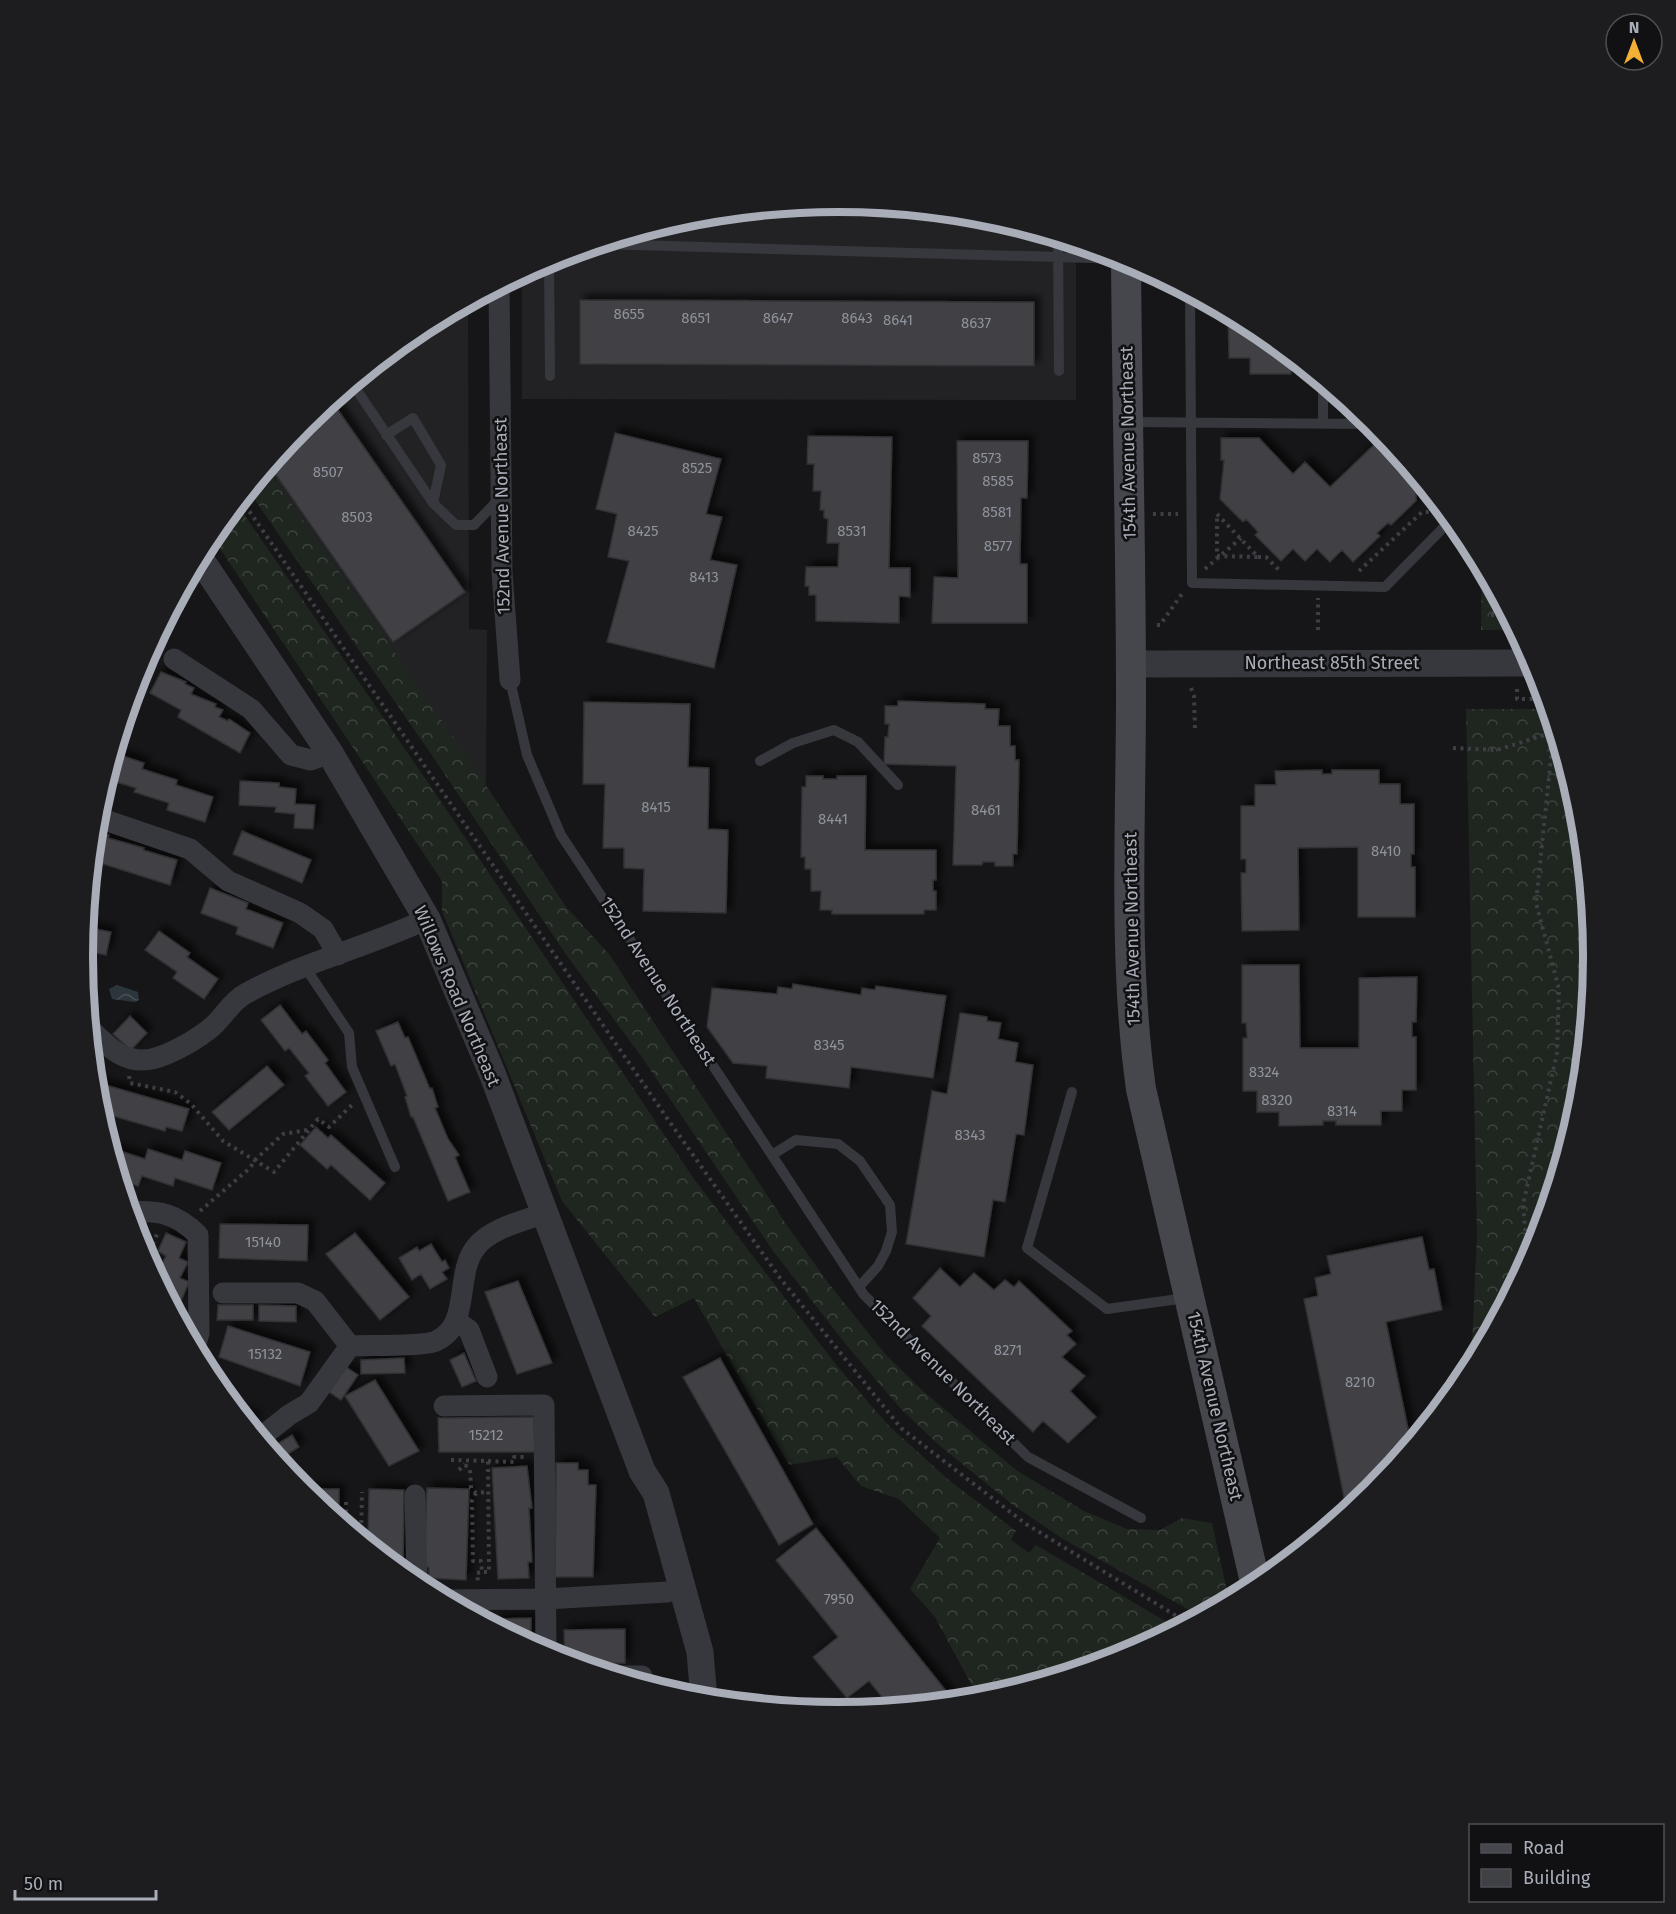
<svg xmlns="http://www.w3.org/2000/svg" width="1676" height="1914" font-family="'Fira Sans',sans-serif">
  <defs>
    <pattern id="forest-crowns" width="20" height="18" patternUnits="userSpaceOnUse" patternTransform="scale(1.5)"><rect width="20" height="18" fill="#1e261f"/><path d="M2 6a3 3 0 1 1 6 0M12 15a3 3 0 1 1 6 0" fill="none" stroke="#3c433d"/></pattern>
    <pattern id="water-waves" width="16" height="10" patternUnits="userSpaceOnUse" patternTransform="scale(1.5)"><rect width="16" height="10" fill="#2c353c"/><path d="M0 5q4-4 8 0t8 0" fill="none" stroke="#485056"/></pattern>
    <filter id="shadow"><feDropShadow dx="5.5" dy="-5.5" stdDeviation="3" flood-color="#0009"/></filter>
  </defs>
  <rect width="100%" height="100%" fill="#161618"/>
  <!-- built -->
  <path fill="#222225" d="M838,202l148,14 90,27v157l-554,-1v-126l27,-14 142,-43z
    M468,302l1,327 18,1 -1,161 -224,-317 42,-51 115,-94z"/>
  <!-- forest -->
  <path fill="url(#forest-crowns)" d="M267,468l203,293 96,146 43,47 177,270 43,60 57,71 37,36 93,79 68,41 43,18 33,1 22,-12 30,5 17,77 -29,16 -137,-77 -50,-34 -73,-59 -39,-37 -53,-62 -75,-96 -132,-195 -74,-100 -140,-208 -179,-258z
    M237,504l207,302 250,373 143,187 52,60 61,55 66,50 -5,9 18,13 7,-8 141,83 -50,27 -148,44 -44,-82 -25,-28 30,-51 -41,-39 -38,-13 -24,-29 -48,8 -95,-167 -39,19 -93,-116 -120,-290v-30l-231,-346z
    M1482,566l34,64h-35z
    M1466,709h82l31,101 14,147 -14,148 -43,141 -65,121 6,-131z"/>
  <!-- water -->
  <path fill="url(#water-waves)" d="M117,985l21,7 1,8 -5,2 -22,-3 -3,-10z"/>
  <!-- building -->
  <path fill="#404145" stroke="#303034" stroke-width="1.5" filter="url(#shadow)" d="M580,300l454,2v64l-454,-2z
    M1228,313l30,16 33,27v18h-41v-16h-21z
    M331,400l134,192 -72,50 -124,-177 35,-42z
    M615,433l106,26 -15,55 16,3 -12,43 27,5 -23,103 -107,-26 22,-81 -21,-4 9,-43 -21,-5z
    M808,436l84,1 -3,131h21v29l-11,-1v27l-83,-2v-26h-7v-9h-4l1,-19h32l1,-24h-12l1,-24 -4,-1v-8h-4l1,-19h-8l1,-27h-7z
    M1221,438h38l34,36 12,-12 25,25 49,-47h7l27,32v7h3v22l-25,24 -3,-2 -11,10 3,3 -27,26 -11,-12 -12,12 -13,-13 -12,12 -12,-12 -12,12 -26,-26 3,-3 -12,-13 -3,3 -23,-23 4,-39h-3z
    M957,441h71l-1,57h-6l-1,66h7v59h-95l2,-46 24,1z
    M161,672l25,10 -1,2 9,4 -3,6 25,10 -1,3 8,3 -4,7 9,4 1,-2 21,14 -10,20 -62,-36 3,-7 -31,-17z
    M898,701l87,3v5h14l-1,17h12v20h5v14h4l-2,94h-4v12h-18v-4h-12l-1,3h-29l3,-99 -72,-2 1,-27h3l1,-13h-4v-18h13z
    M584,702l106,2 -2,63 21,1 -1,61 20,1 -2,83 -83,-2 1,-42 -20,-1v-20h-21l2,-64h-22z
    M114,753l30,10 -2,6 35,11 -1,5 37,12 -8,25 -38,-12 2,-7 -35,-11 2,-4 -30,-9z
    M1322,770v4h10v-4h47v14h21v20h14v50h-3v13h4v50h-57v-70l-60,1 1,82 -57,1 -1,-58h5v-14h-5v-53h14v-21h21l-1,-14z
    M806,776h17v3h14v-3h29l-1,74h71v30h-3v11h3v19h-12v4h-92v-4h-12l1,-19h-10v-22h-6v-12h-4l1,-70h4z
    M240,781l39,2v4l17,2 -1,15 20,1 -2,24 -19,-1 1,-14 -20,-2 1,-5 -37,-2z
    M95,831l14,4 -1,3 36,10 -1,2 34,10 -7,25 -70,-22 1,-3 -9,-2z
    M242,831l69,29 -9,23 -69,-29z
    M210,888l38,15 -2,6 37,14 -10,25 -37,-14 2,-7 -37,-14z
    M85,927l26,5 -5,23 -23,-5z
    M159,931l31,22 -3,4 31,22 -14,20 -31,-21 4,-6 -32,-22z
    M1242,965h57l1,83h59v-70l58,-1 -1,45h-4v15h4v53h-14v21h-21v14h-45v-4h-13v4l-44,1v-14h-22v-21h-14v-53h4l-1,-15h-4z
    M793,984l68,11 1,-7 13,2 1,-4 70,10 -13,82 -82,-11 -2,21 -83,-10 1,-12 -34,-3 -26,-36 5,-39 65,6 1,-7 14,2z
    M280,1005l22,29 4,-3 22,29 -3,3 21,29 -18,14 -23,-30 4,-3 -20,-25 -4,3 -24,-31z
    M960,1013l27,4v4l14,2 -3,16 20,4 -3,19 18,3 -9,70 -8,-1 -11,68 -12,-2 -9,57 -78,-13 26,-153 15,3z
    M130,1016l17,17 -16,17 -18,-16z
    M398,1022l7,16 3,-1 22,52 2,-1 6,19 -3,1 13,31 11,16 -4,2 15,35 -22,9 -35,-84h-2l-6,-20 2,-1 -12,-32 -4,2 -15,-35z
    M267,1066l17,19 -55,45 -17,-18z
    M95,1082l94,27 -7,22 -16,-4 -1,4 -66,-19z
    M316,1127l12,11 3,-3 54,48 -15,17 -39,-35 -4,4 -27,-24z
    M111,1148l34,11 3,-10 34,11 3,-9 36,12 -9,27 -37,-12 -2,8 -31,-10 -4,10 -18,-6z
    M220,1224l88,1 -1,36 -88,-3z
    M166,1233l20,9 -7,16 9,4 -8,16 9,4 -8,19 -16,-7 -3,-7 5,-12 -9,-4 8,-15 -8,-5z
    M355,1233l54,64 -29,23 -54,-66z
    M1422,1237l7,33 5,-1 8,41 -56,12 25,121 -19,5 3,15 -23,28 -25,21 -43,-213 14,-3 -3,-18 16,-4 -4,-18z
    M431,1244l11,18 3,-2 4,8 -7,4 5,7 -17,10 -9,-15 -9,6 -13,-22 18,-11 2,4z
    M940,1268l20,19 14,-14 20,17 11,-10 9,7 5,-6 53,50 -5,4 9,9 -14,13 23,19 -15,15 26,26 -28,26 -25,-22 -10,11 -111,-106 9,-10 -18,-18z
    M518,1281l34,82 -35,11 -32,-82z
    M218,1305h35v15h-36z
    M259,1305l37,1v16l-37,-1z
    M228,1326l82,26 -10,34 -81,-29z
    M464,1353l12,28 -14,6 -12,-27z
    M404,1358l1,15 -44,1v-14z
    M720,1358l93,166 -34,21 -96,-168z
    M346,1367l12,8 -17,25 -12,-8z
    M375,1380l44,71 -30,15 -44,-70z
    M240,1412l15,5 -4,10 -11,-14z
    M534,1417l1,35h-96l-1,-34z
    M292,1435l7,12 -21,13 -9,-11z
    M556,1463h22v7h10v15h8l-3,92h-38z
    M527,1466l5,42h-3l3,54h-4l1,16 -31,1 -6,-111z
    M427,1488l42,1 -3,91 -37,-2v-11h-5z
    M302,1489h37v31l-35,-29z
    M369,1489l35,1 -1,83 -35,-29z
    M816,1528l138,173 -64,6 -21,-26 -22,17 -34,-41 25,-20 -62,-77z
    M531,1618v27l-34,-18 -1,-8z
    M625,1629v34l-46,1 -14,-4 -1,-30z"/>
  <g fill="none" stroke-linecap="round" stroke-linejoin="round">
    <!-- path -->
    <path stroke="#3d3f44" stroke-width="4" stroke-dasharray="3 4.5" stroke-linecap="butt" d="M241,499l428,622 111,157 121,150 125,96 162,99
      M1153,514h25
      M1217,514l41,43 -41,-1z
      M1258,557h8l13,13
      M1205,569l36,-31
      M1359,571l63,-59h10
      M1491,615h17
      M1157,625h3l24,-34
      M1318,630v-32
      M1191,688l3,8 1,33
      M1517,689v10h29
      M1535,689h8
      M1453,748l44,2 57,-18
      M129,1076l1,7 45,9 16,12 32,37 51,31 44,-53 11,8 25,-24
      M200,1211l50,-43 5,-8 28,-26 24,-4
      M147,1258l11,-26
      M1528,1261l-5,-56 34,-152 2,-64 -23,-86 18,-175
      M451,1460l37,1 1,111h-7
      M488,1461l26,1v-5h13
      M465,1465l5,4 1,19 5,5 12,-1
      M459,1470l6,-6
      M476,1493l-4,8 1,60h8l1,11 -5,1 1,9
      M346,1502v24
      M361,1538l1,-46"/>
    <!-- service -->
    <path stroke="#37383d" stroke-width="10" d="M1058,238l1,133
      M599,244l527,15
      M549,259l1,117
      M1190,293l2,290 193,4 61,-62v-13
      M352,383l81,120 8,-38 -28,-47 -27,17
      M1131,422l242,2
      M1323,423v-30l4,-8
      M433,503l23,22h18l26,-27
      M510,680l17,75 34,80 303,460 164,162 113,61
      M760,761l33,-18 41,-13 24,12 40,43
      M305,967l44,66 3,34 43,100
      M1072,1092l-45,156 80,61 79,-11
      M772,1155l24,-15 42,4 22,17 30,44 2,27 -6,19 -8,15 -19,21"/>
    <!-- minor -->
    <path stroke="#37383d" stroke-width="21" d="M499,286l3,286 8,108
      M174,659l77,50 40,46 20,5 19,-7
      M96,817l94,32 38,32 72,32 23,16 15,26
      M90,1029c17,17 35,36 62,30 20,-5 46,-20 61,-33 11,-10 19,-25 32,-32 57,-32 123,-47 182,-75
      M130,1212c29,-2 47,2 68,23l1,98 -4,15
      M223,1293h75l17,8 35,45
      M456,1321l13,9 18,47
      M444,1406l100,-1 2,248
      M260,1438l29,-23 20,-12 41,-57c18,-1 73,1 86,-5 36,-16 18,-67 40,-94 15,-19 47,-26 69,-34
      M415,1495l2,89
      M446,1600l100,-1 121,-7
      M618,1676h24"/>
    <!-- tertiary -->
    <path stroke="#37383d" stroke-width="27" d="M199,557l131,196 97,166 65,154 150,398 14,22 44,159 4,47
      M1131,664l402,-1"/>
    <!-- secondary -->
    <path stroke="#45474d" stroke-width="30" d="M1126,259c1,145 5,290 5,436 0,131 -8,265 10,394l115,497"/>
  </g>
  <g text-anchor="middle" stroke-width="5" stroke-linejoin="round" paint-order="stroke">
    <!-- number labels -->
    <g font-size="15" fill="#8e929b">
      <text x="629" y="319">8655</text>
      <text x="696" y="323">8651</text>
      <text x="778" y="323">8647</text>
      <text x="857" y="323">8643</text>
      <text x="898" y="325">8641</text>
      <text x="976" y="328">8637</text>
      <text x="987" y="463">8573</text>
      <text x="697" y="473">8525</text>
      <text x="328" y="477">8507</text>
      <text x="998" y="486">8585</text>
      <text x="997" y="517">8581</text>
      <text x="357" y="522">8503</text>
      <text x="643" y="536">8425</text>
      <text x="852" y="536">8531</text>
      <text x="998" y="551">8577</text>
      <text x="704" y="582">8413</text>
      <text x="656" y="812">8415</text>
      <text x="986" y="815">8461</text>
      <text x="833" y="824">8441</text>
      <text x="1386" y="856">8410</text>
      <text x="829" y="1050">8345</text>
      <text x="1264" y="1077">8324</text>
      <text x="1277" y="1105">8320</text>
      <text x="1342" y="1116">8314</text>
      <text x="970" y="1140">8343</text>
      <text x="263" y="1247">15140</text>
      <text x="1008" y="1355">8271</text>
      <text x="265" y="1359">15132</text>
      <text x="1360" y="1387">8210</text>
      <text x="486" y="1440">15212</text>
      <text x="839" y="1604">7950</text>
    </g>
    <!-- street labels -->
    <g font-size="18" fill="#a8adb8" stroke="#111113">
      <text transform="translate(1128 443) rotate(-91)" y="6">154th Avenue Northeast</text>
      <text transform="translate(502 516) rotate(-91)" y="6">152nd Avenue Northeast</text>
      <text x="1332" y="669">Northeast 85th Street</text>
      <text transform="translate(1132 929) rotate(-91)" y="6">154th Avenue Northeast</text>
      <text transform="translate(658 981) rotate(57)" y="6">152nd Avenue Northeast</text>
      <text transform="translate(457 996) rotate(67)" y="6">Willows Road Northeast</text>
      <text transform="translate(943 1372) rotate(45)" y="6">152nd Avenue Northeast</text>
      <text transform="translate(1215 1406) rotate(77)" y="6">154th Avenue Northeast</text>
    </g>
  </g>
  <!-- crop -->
  <path d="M0 0H1676V1914H0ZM93 957a745 745 0 1 1 1490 0a745 745 0 1 1-1490 0Z" fill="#1d1d20" fill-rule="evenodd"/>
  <path fill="none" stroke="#a8adb8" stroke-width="8" d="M93 957a745 745 0 1 1 1490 0a745 745 0 1 1-1490 0Z"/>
  <!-- legend -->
  <rect x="1469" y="1824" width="195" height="78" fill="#111113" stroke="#4d4f55" stroke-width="1.5"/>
  <rect x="1481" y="1844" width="30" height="9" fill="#45474d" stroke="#4d4f55" stroke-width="1.5"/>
  <text x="1523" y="1854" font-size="18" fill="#a8adb8">Road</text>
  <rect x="1481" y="1869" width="30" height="18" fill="#404145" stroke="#4d4f55" stroke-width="1.5"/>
  <text x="1523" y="1884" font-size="18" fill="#a8adb8">Building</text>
  <!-- north arrow -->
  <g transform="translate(1634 42)"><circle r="28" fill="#111113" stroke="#4d4f55" stroke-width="1.5"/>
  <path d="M0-4.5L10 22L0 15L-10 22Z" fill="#f2b134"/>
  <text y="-9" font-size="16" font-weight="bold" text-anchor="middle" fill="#a8adb8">N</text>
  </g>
  <!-- scale -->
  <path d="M15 1890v9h141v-9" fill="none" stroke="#a8adb8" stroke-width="3"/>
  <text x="24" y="1890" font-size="18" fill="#a8adb8" stroke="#111113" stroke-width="4.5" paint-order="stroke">50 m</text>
</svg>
